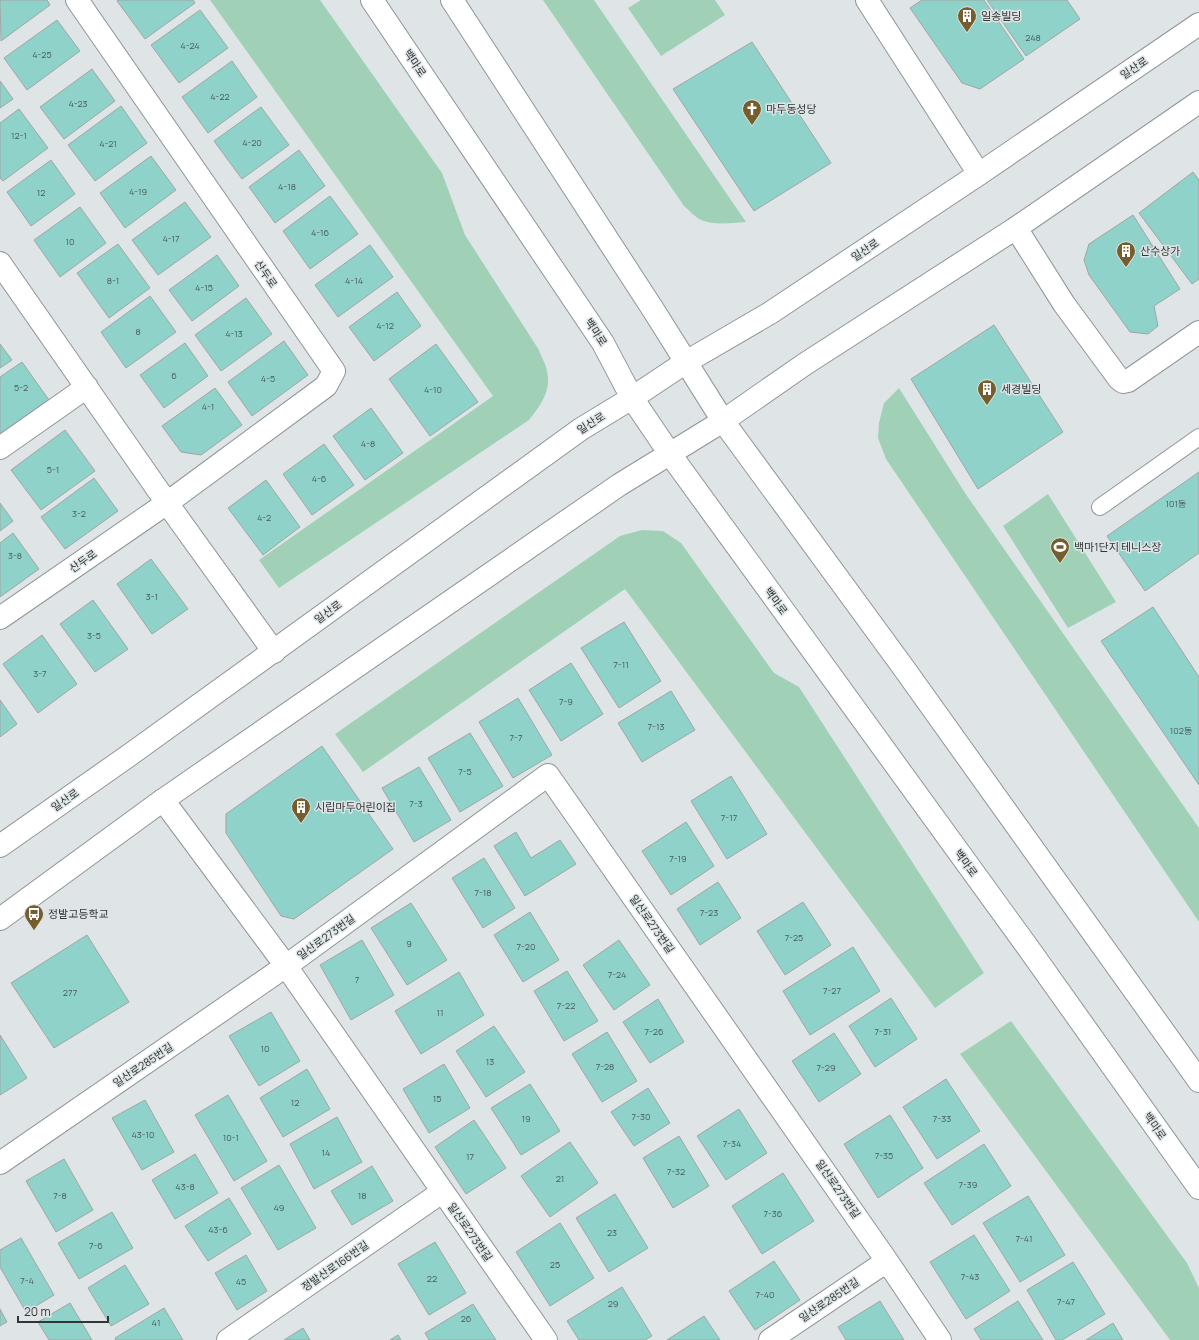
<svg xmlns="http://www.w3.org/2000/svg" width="1199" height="1340" font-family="Manrope,'Noto Sans KR',sans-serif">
  <rect width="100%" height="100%" fill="#dfe5e7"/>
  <!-- green -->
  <path fill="#a0d1b7" d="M210,0h110l122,173 23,62 74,115c2,7 7,14 8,21 5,20 -7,35 -18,49l-250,168 -20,-28 234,-164z
    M543,0h51l152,222c-16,1 -33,4 -47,-3 -5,-3 -10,-9 -15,-13z
    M641,0h74l10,15 -64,41 -33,-48z
    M899,388l66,105 234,335v94l-313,-463 -8,-21 1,-15 5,-20z
    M1048,494l68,108 -48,26 -65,-102z
    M642,530l21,1 18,12 93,130 25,14 185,286 -49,35 -310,-419 -262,183 -28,-38 285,-198z
    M1011,1021l176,242 12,25v52h-29l-210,-286z"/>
  <!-- building -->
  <path fill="#8ed2ca" stroke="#a0a6a5" d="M0,0h47l3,5 -49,36z
    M118,0h75l2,3 -50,36 -28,-38z
    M922,0h62l40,59 -44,30 -18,-6 -52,-75z
    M987,0h80l13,19 -54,37z
    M200,10l28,38 -49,35 -28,-38z
    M57,20l23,31 -53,39 -23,-32z
    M752,42l79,121 -77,48 -81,-122z
    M232,61l25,36 -49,36 -26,-36z
    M92,69l23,32 -51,38 -24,-32z
    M0,81l13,18 -13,9z
    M121,106l26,37 -52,38 -27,-36z
    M261,107l28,38 -47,34 -28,-38z
    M19,109l29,39 -45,33 -3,-3v-55z
    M299,150l26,36 -50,37 -26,-36z
    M151,156l25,34 -51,38 -25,-35z
    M51,160l24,34 -44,32 -24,-34z
    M1193,172l6,8v99l-7,5 -53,-71z
    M330,196l28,38 -48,35 -27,-38z
    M185,202l26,35 -53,38 -26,-35z
    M80,207l26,36 -46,34 -26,-37z
    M1133,215l47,74 -26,17 4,20 -10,8 -18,-2 -41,-57 -5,-15 5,-16z
    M118,244l32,44 -41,30 -32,-45z
    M370,245l23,32 -55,40 -23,-32z
    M217,255l22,31 -47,35 -23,-31z
    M397,292l24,34 -47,35 -25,-34z
    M150,296l26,36 -50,36 -25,-36z
    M246,298l26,36 -51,37 -26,-36z
    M994,325l69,107 -85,57 -67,-110z
    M284,341l24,34 -56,41 -24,-34z
    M185,343l23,33 -44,32 -24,-33z
    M0,344l12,16 -12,8z
    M436,344l42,58 -48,34 -41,-57z
    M22,362l27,38 -49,35v-58z
    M215,388l27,37 -41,30 -20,-3 -19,-26z
    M371,408l32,45 -38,27 -32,-44z
    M65,430l30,41 -54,39 -30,-40z
    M324,444l30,41 -42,30 -29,-41z
    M1199,472v81l-54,38 -38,-55z
    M94,478l24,33 -53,38 -24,-32z
    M266,480l34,47 -37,28 -35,-47z
    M0,503l13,18 -13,10z
    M13,533l26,36 -39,28v-54z
    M151,559l37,50 -36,25 -35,-50z
    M93,600l35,49 -33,23 -35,-48z
    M1153,607l46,70v108l-98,-144z
    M624,622l37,59 -42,27 -38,-60z
    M42,635l35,49 -39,29 -35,-49z
    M571,663l32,51 -42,27 -32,-51z
    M671,691l24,39 -53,32 -24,-39z
    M518,698l34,57 -39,23 -34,-56z
    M0,700l17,24 -17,13z
    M470,733l33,53 -43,26 -32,-54z
    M322,746l71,103 -99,70 -13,-3 -55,-83v-19z
    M419,767l32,53 -37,22 -32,-54z
    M731,776l36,58 -40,25 -36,-58z
    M686,822l28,44 -43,29 -29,-44z
    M516,832l15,26 29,-18 16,24 -51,32 -31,-50z
    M484,858l31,50 -32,20 -31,-50z
    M718,882l23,36 -41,27 -23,-36z
    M803,902l28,43 -46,30 -28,-44z
    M411,903l36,57 -40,25 -36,-57z
    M530,912l29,48 -36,22 -29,-47z
    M87,935l42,67 -75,46 -43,-65z
    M362,940l32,55 -43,25 -31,-55z
    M619,940l31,45 -36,25 -31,-45z
    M853,947l27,44 -70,44 -27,-44z
    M567,971l31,50 -34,20 -30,-50z
    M459,972l25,43 -63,39 -26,-43z
    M891,998l26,41 -42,28 -26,-41z
    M658,999l26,43 -34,21 -27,-41z
    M271,1012l29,49 -41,25 -30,-50z
    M494,1026l31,46 -39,25 -30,-46z
    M607,1032l30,49 -35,21 -30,-48z
    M834,1033l27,41 -42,28 -27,-41z
    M0,1035l27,43 -27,17z
    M444,1064l26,44 -41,25 -26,-44z
    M307,1069l23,40 -47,28 -23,-39z
    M946,1079l34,52 -43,28 -34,-52z
    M530,1084l30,47 -39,24 -30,-47z
    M648,1088l22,35 -36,23 -23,-34z
    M228,1095l39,66 -33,20 -39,-66z
    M145,1100l29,52 -32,18 -30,-52z
    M739,1109l28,44 -41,27 -29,-44z
    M890,1115l33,53 -45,30 -34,-54z
    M337,1117l25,45 -48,27 -24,-45z
    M474,1120l32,48 -40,26 -31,-47z
    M679,1136l30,50 -36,22 -30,-50z
    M570,1142l28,41 -48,34 -29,-41z
    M984,1144l27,42 -59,39 -28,-42z
    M195,1154l23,39 -43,26 -23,-39z
    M64,1159l29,51 -37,22 -30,-51z
    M279,1165l37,63 -38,22 -37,-62z
    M372,1166l21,35 -41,24 -21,-34z
    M783,1173l31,48 -52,33 -30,-48z
    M615,1194l33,54 -39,24 -33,-54z
    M1028,1196l37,59 -45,27 -37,-59z
    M229,1198l22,36 -43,27 -23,-35z
    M112,1212l21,36 -54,31 -21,-36z
    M560,1223l34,55 -44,28 -34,-54z
    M974,1235l36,56 -44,28 -36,-57z
    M21,1238l33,57 -28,17 -26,-45v-17z
    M435,1242l31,51 -37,22 -31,-51z
    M246,1255l21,36 -30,19 -22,-37z
    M774,1261l26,39 -45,30 -26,-39z
    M1073,1262l32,52 -43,26h-6l-29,-50z
    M125,1265l24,39 -38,22 -23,-38z
    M622,1287l30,49 -7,4h-66l-12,-19z
    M880,1301l24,39h-58l-8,-13z
    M1018,1301l25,39h-62l-7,-11z
    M70,1303l22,37h-43l-11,-18z
    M473,1304l23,36h-67l-4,-7z
    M164,1308l19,32h-67l-1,-2z
    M0,1309l7,13 -7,4z
    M704,1316l16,24h-53z
    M1113,1323l10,17h-37z
    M303,1328l7,12h-26z
    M398,1335l3,5h-11z"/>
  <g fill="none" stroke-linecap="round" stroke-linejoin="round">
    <!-- service casing -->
    <g stroke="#8f9596" stroke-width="18">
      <path id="service" d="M1100,507l99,-70"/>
    </g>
    <!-- minor casing -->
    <g stroke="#8f9596" stroke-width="24">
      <path id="minor" d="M867,0l112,174
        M1016,228l48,76 55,75 4,3 5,-1 71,-49
        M0,263l167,240 107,149
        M0,448l87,-61
        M0,618l167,-115 159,-117 8,-15 -257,-371
        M163,800l123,166 260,374
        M0,1163l286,-197 262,-191 339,486 53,79
        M228,1340l214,-148
        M770,1340l117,-79"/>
    </g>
    <!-- secondary casing -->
    <g stroke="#8f9596" stroke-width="24">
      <path id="secondary" d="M372,0l231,343 29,55 38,56 359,495 170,239
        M452,0l202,311 69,110 180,246 296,414"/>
    </g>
    <!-- primary casing -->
    <g stroke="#8f9596" stroke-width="24">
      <path id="primary" d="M0,846l131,-92 450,-325 51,-31 54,-36 84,-49 209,-139 220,-150
        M0,919l163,-119 456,-315 104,-64 82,-57 211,-136 183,-126"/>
    </g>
    <!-- service -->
    <use href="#service" stroke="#fff" stroke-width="16"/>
    <!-- minor -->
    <use href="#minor" stroke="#fff" stroke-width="22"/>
    <!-- secondary -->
    <use href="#secondary" stroke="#fff" stroke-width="22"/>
    <!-- primary -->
    <use href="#primary" stroke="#fff" stroke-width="22"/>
  </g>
  <!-- icons -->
  <defs>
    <g id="building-pin" transform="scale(1)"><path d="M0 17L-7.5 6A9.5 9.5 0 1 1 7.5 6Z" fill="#755d2e" stroke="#dfe5e7"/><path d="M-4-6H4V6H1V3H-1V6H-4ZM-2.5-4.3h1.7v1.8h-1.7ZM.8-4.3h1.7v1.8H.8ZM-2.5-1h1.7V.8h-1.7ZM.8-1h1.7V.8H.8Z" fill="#fff"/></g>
    <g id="church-pin" transform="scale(1)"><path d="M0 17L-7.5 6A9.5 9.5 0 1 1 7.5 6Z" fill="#755d2e" stroke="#dfe5e7"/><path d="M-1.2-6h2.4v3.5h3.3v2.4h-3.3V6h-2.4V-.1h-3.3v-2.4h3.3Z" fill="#fff"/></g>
    <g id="stadium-pin" transform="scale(1)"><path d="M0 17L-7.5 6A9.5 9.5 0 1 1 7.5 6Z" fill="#755d2e" stroke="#dfe5e7"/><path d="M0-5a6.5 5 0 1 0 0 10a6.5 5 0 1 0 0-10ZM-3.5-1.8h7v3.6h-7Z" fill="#fff"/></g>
    <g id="bus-pin" transform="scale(1)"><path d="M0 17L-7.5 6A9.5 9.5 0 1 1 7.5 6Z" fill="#755d2e" stroke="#dfe5e7"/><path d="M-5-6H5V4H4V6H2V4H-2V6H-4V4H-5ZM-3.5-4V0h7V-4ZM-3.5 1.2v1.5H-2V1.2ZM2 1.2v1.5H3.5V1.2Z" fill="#fff"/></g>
  </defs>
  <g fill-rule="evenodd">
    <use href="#building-pin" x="967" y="16"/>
    <use href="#church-pin" x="752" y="109"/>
    <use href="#building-pin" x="1126" y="251"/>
    <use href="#building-pin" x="987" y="389"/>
    <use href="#stadium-pin" x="1060" y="547"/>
    <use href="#building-pin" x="301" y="807"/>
    <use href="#bus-pin" x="34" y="914"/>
  </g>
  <g text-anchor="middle" stroke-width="3" stroke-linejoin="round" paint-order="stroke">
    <!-- number labels -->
    <g font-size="9" fill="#495c5a">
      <text x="1033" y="41">248</text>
      <text x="190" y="49">4-24</text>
      <text x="42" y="58">4-25</text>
      <text x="220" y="100">4-22</text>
      <text x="78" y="107">4-23</text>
      <text x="19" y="139">12-1</text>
      <text x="252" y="146">4-20</text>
      <text x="108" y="147">4-21</text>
      <text x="287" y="190">4-18</text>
      <text x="138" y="195">4-19</text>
      <text x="41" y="196">12</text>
      <text x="320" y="236">4-16</text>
      <text x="171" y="242">4-17</text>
      <text x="70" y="245">10</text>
      <text x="113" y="284">8-1</text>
      <text x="354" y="284">4-14</text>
      <text x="204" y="291">4-15</text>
      <text x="385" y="329">4-12</text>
      <text x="138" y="335">8</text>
      <text x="234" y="337">4-13</text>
      <text x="174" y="379">6</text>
      <text x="268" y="382">4-5</text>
      <text x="21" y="391">5-2</text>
      <text x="433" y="393">4-10</text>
      <text x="208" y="410">4-1</text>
      <text x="368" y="447">4-8</text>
      <text x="53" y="473">5-1</text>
      <text x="319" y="482">4-6</text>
      <text x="1176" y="507">101동</text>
      <text x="79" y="517">3-2</text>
      <text x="264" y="521">4-2</text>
      <text x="15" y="559">3-8</text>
      <text x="152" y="600">3-1</text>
      <text x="94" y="639">3-5</text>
      <text x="621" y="668">7-11</text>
      <text x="40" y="677">3-7</text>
      <text x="566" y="705">7-9</text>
      <text x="656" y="730">7-13</text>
      <text x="1181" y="734">102동</text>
      <text x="516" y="741">7-7</text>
      <text x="465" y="775">7-5</text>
      <text x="416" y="807">7-3</text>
      <text x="729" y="821">7-17</text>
      <text x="678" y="862">7-19</text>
      <text x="483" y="896">7-18</text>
      <text x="709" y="916">7-23</text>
      <text x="794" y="941">7-25</text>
      <text x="409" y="947">9</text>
      <text x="526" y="950">7-20</text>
      <text x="617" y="978">7-24</text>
      <text x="357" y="983">7</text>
      <text x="832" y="994">7-27</text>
      <text x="70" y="996">277</text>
      <text x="566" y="1009">7-22</text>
      <text x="440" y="1016">11</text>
      <text x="654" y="1035">7-26</text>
      <text x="883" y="1035">7-31</text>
      <text x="265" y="1052">10</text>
      <text x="490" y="1065">13</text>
      <text x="605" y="1070">7-28</text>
      <text x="826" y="1071">7-29</text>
      <text x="437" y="1102">15</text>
      <text x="295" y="1106">12</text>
      <text x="641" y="1120">7-30</text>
      <text x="526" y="1122">19</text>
      <text x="942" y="1122">7-33</text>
      <text x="143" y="1138">43-10</text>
      <text x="231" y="1141">10-1</text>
      <text x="732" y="1147">7-34</text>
      <text x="326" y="1156">14</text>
      <text x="884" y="1159">7-35</text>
      <text x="470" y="1160">17</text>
      <text x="676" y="1175">7-32</text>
      <text x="560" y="1182">21</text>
      <text x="968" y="1188">7-39</text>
      <text x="185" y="1190">43-8</text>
      <text x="60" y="1199">7-8</text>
      <text x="362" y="1199">18</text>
      <text x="279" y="1211">49</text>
      <text x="773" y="1217">7-36</text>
      <text x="218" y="1233">43-6</text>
      <text x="612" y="1236">23</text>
      <text x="1024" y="1242">7-41</text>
      <text x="96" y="1249">7-6</text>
      <text x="555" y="1268">25</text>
      <text x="970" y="1280">7-43</text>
      <text x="432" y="1282">22</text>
      <text x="27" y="1284">7-4</text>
      <text x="241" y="1285">45</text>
      <text x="765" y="1298">7-40</text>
      <text x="1066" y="1305">7-47</text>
      <text x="613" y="1307">29</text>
      <text x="466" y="1322">26</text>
      <text x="156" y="1326">41</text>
    </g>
    <!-- poi labels -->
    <g font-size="11" fill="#323535" stroke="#dfe5e7" text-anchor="start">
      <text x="981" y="20">일송빌딩</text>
      <text x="766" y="113">마두동성당</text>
      <text x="1140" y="255">산수상가</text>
      <text x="1001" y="393">세경빌딩</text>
      <text x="1074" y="551">백마1단지 테니스장</text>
      <text x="315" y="811">시립마두어린이집</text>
      <text x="48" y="918">정발고등학교</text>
    </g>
    <!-- street labels -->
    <g font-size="11" fill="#323535" stroke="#dfe5e7">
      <text transform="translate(415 63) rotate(56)" y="4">백마로</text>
      <text transform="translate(1134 68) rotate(-34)" y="4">일산로</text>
      <text transform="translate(865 250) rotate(-34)" y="4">일산로</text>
      <text transform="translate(266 274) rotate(55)" y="4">산두로</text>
      <text transform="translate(596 332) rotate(57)" y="4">백마로</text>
      <text transform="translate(591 423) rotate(-32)" y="4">일산로</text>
      <text transform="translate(83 561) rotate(-35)" y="4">산두로</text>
      <text transform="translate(776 601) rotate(54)" y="4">백마로</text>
      <text transform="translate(328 612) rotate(-36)" y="4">일산로</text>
      <text transform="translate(65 800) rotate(-35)" y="4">일산로</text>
      <text transform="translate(966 863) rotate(54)" y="4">백마로</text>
      <text transform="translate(652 924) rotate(55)" y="4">일산로273번길</text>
      <text transform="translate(326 937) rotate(-36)" y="4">일산로273번길</text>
      <text transform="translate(143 1065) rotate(-34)" y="4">일산로285번길</text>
      <text transform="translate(1155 1126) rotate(55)" y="4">백마로</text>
      <text transform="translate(838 1189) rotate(55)" y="4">일산로273번길</text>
      <text transform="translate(470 1232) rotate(55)" y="4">일산로273번길</text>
      <text transform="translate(335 1266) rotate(-35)" y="4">정발산로166번길</text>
      <text transform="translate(829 1300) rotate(-34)" y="4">일산로285번길</text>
    </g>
  </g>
  <!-- scale -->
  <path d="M18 1316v6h90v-6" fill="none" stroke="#323535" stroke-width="2"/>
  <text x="24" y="1316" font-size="12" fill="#323535" stroke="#dfe5e7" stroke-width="3" paint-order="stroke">20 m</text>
</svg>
